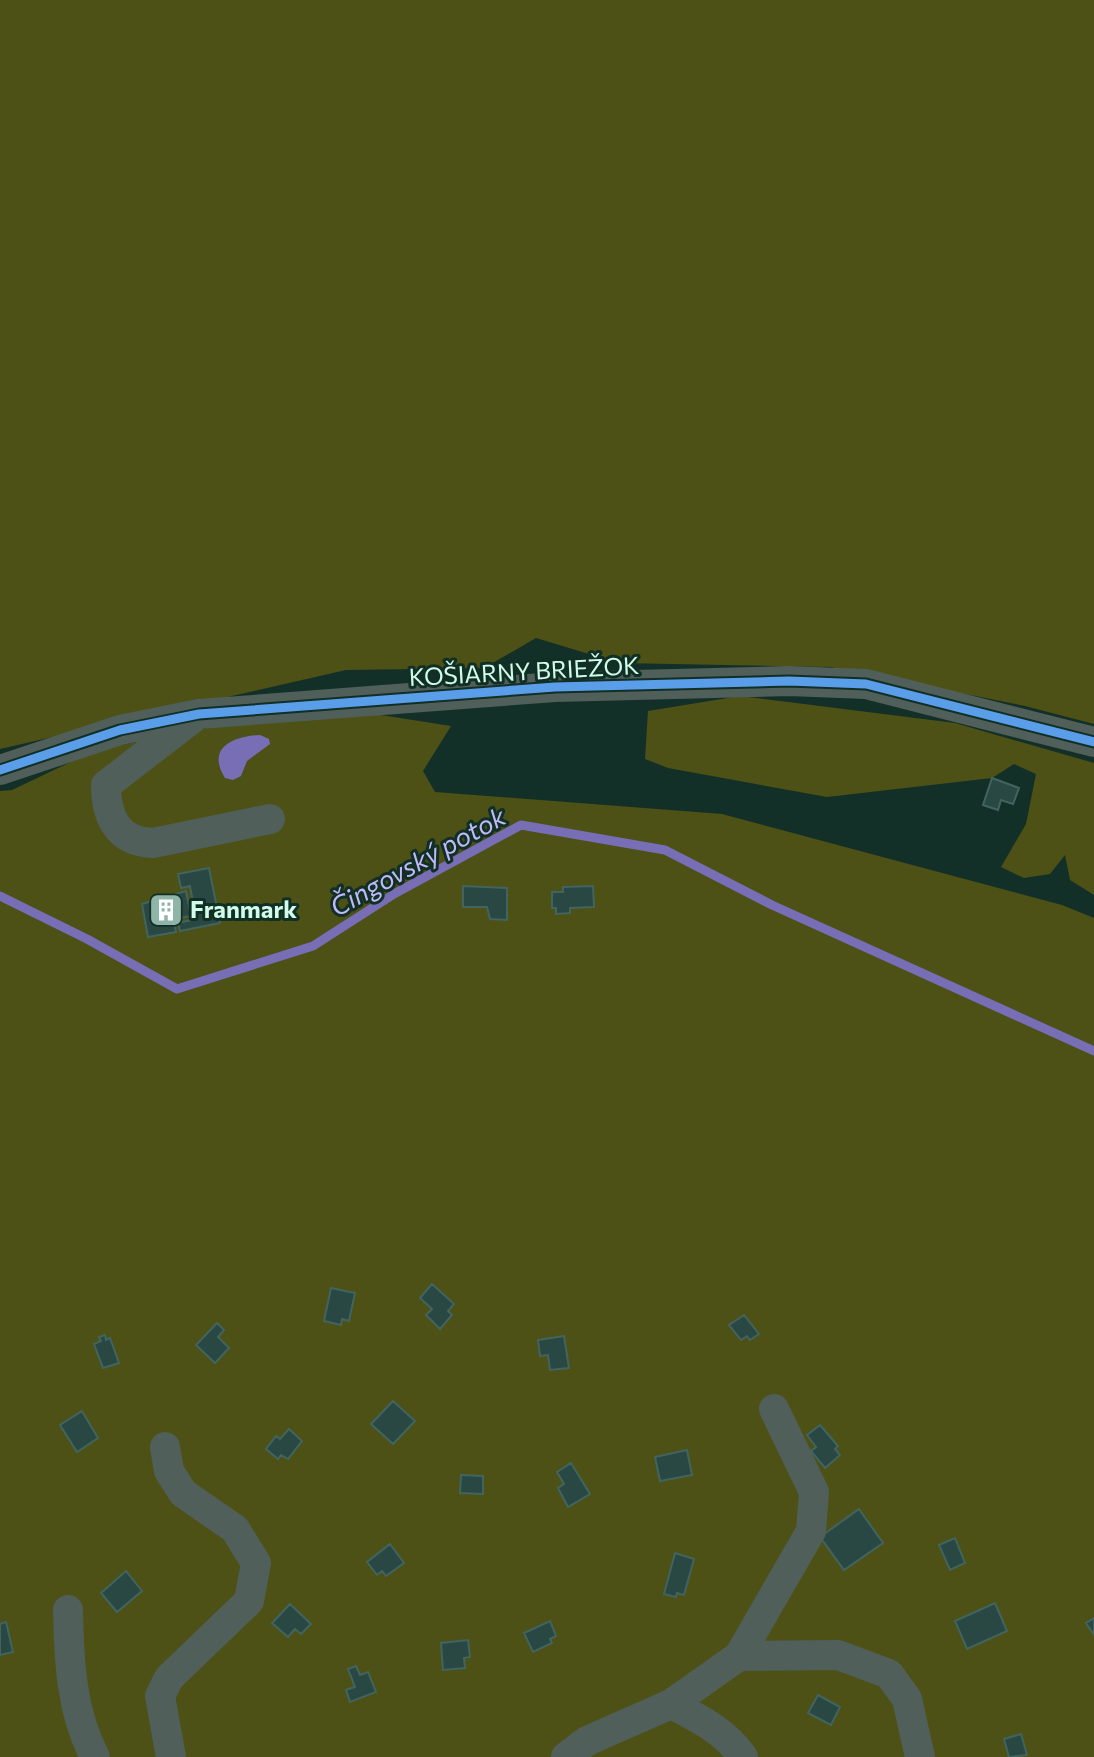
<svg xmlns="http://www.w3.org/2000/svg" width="1094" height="1757" font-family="Commissioner,sans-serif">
  <rect width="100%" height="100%" fill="#133028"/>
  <!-- green -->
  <path fill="#4d5116" d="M0,0h1094v724l-69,-18 -194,-39 -212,-4 -83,-25 -52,30 -138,2 -346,79z
    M740,696l215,27 139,40v132l-24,-15 -5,-25 -15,19 -26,4 -23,-11 25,-43 10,-50 -22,-10 -22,14 -165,19 -159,-29 -23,-9 3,-48z
    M349,710l102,16 -28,45 12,21 287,22 340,91 32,13v839h-1094v-966l12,-1 84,-40 142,-28z"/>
  <!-- water -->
  <path fill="#776eb6" d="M260,735l9,4 1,5 -23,17 -6,15 -8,4 -8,-2c-19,-30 8,-42 35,-43z"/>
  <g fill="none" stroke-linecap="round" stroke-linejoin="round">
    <!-- stream -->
    <path stroke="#776eb6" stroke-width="9" d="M0,896l87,43 90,50 136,-43 81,-52 127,-69 144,25 107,55 322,146"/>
  </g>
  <!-- building -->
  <path fill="#294843" stroke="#42645f" stroke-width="2" d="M992,778l27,10 -6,16 -12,-4 -3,10 -15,-5z
    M209,868l11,55 -40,8 -2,-8 18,-4 -6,-33 -9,2 -3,-14z
    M463,886l44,2v32l-17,-1 -3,-12h-24z
    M593,886l1,21 -24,1v5l-14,1v-6h-4v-16h11v-5z
    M186,891l5,25 -18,3 3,13 -28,5 -6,-33z
    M432,1284l22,20 -6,7 4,4 -12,14 -14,-14 6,-6 -12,-11z
    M331,1288l24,5 -6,28 -7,-2 -1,6 -17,-4z
    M744,1315l15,19 -9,6 -3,-4 -6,4 -12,-15z
    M217,1323l7,7 -6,7 11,11 -14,15 -19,-18z
    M105,1335l1,5 4,-2 9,25 -16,5 -9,-24 7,-3 -2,-4z
    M564,1336l5,32 -19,2 -2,-15 -8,1 -2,-16z
    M393,1401l22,20 -22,23 -22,-20z
    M82,1411l16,27 -21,14 -17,-27z
    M820,1425l18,21 -3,3 5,6 -15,13 -14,-17 5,-4 -9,-12z
    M289,1429l13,12 -14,18 -7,-4 -3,4 -12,-10 10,-13 4,3z
    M687,1450l5,25 -32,6 -5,-24z
    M571,1463l19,31 -22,13 -10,-19 6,-4 -7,-12z
    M461,1475l22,1v18l-23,-1z
    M859,1509l24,34 -39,27 -24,-33z
    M955,1538l10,25 -15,7 -11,-25z
    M390,1544l14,19 -18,13 -4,-5 -5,4 -10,-13z
    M675,1553l19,6 -10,36 -7,-2 -1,4 -12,-3z
    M126,1571l16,20 -25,21 -16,-19z
    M995,1603l12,28 -40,18 -12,-28z
    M290,1604l21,20 -10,10 -6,-5 -7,8 -16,-14z
    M1094,1618v17l-8,-12z
    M550,1621l6,15 -6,3 2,4 -19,9 -9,-19z
    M6,1622l7,30 -13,3v-31z
    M468,1640l2,17 -6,1 1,10 -22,2 -2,-27z
    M356,1666l4,9 8,-3 8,20 -26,10 -4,-12 9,-3 -7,-18z
    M818,1695l22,12 -9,18 -23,-12z
    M1021,1734l6,21 -18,2 -5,-18z"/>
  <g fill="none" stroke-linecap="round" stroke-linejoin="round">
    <!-- minor -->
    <path stroke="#505f59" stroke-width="30" d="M193,718l-87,67c0,31 11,57 47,58l117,-24
      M0,770l120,-40 79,-16 356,-27 234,-6 77,3 228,58
      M165,1447l4,24 14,22 52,36 21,34 -7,38 -80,77 -9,18 11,61
      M68,1610c1,50 3,102 27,147
      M739,1656l72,-125 3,-39 -40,-83
      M671,1704c27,14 54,27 72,53
      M566,1757l21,-16 84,-37 68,-48 99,-1 51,19 18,25 13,58"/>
    <!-- cycleway casing -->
    <g stroke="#122f25" stroke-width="13">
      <path id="cycleway" d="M0,770l120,-40 79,-16 356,-27 234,-6 77,3 228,58"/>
    </g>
    <!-- cycleway -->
    <use href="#cycleway" stroke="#5a9eea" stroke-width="9"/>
  </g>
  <!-- icons -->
  <defs>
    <g id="building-square" transform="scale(1.75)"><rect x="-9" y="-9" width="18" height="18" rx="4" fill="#8eb5a7" stroke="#122f25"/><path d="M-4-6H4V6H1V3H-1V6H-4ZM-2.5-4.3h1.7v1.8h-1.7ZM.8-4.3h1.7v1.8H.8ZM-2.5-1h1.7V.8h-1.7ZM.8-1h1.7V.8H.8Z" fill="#fff"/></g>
  </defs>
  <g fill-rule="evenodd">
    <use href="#building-square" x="166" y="910"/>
  </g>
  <g text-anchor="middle" stroke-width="6" stroke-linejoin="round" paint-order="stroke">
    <!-- street labels -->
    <g font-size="24" fill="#d1fceb" stroke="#122f25">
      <text transform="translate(524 672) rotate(-3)" y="8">KOŠIARNY BRIEŽOK</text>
    </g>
    <!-- poi labels -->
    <g font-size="24" font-weight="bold" fill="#d1fceb" stroke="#122f25" text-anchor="start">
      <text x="190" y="918">Franmark</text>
    </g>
    <!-- water labels -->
    <g font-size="26" font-style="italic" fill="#c1bafa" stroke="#122f25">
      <text transform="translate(418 862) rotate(-29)" y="9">Čingovský potok</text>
    </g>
  </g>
</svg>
